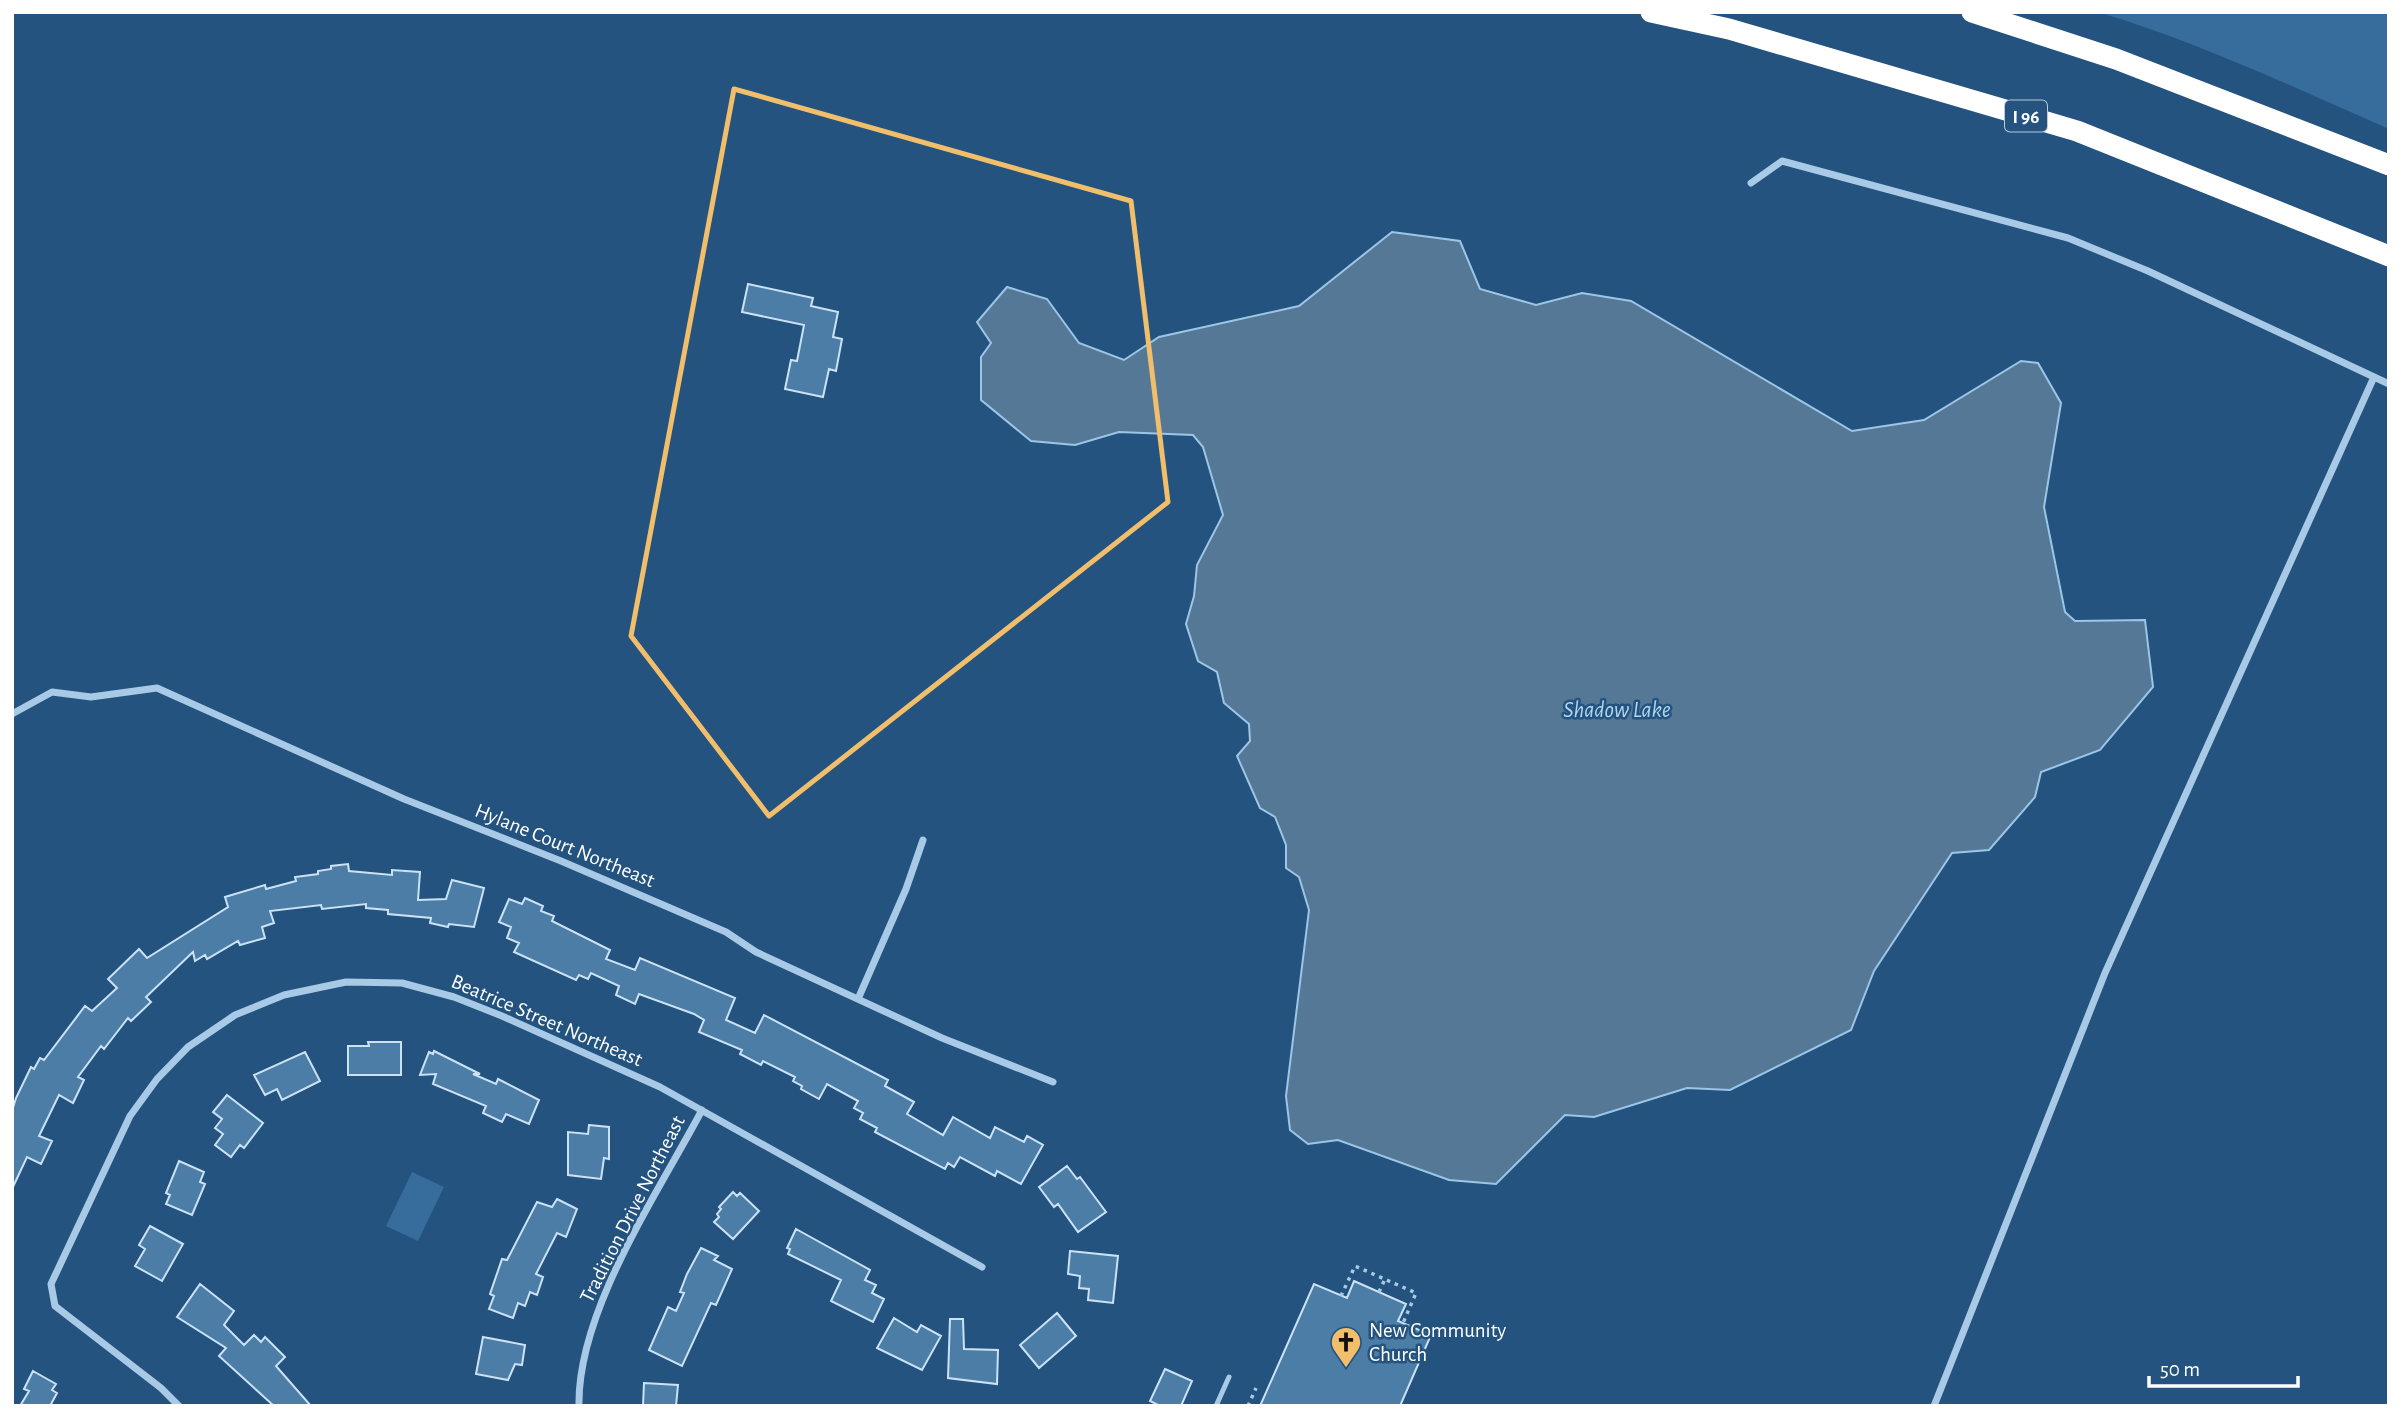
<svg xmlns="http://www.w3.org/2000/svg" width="2401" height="1418" font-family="'Alegreya Sans',sans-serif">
  <rect width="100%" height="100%" fill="#23537e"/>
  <!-- green -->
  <path fill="#366d9c" d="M2098,12h291v117c-96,-42 -191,-87 -291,-117z
    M412,1172l32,15 -26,54 -32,-15z"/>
  <!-- water -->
  <path fill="#557897" stroke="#9cc6e7" stroke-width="2" d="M1392,232l68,9 20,48 56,16 46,-12 49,8 221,130 72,-11 97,-59 17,2 23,40 -17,104 21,105 10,9 70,-1 8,67 -53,63 -59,22 -6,25 -46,53 -37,3 -78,118 -23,59 -121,60 -43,-2 -93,29 -29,-2 -69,69 -47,-4 -111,-40 -30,4 -18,-14 -4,-34 23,-186 -10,-33 -13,-9v-23l-11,-28 -15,-9 -23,-52 13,-15 -1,-17 -25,-21 -7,-31 -19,-11 -12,-37 8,-28 3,-31 26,-50 -20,-68 -10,-12 -74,-3 -44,13 -44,-4 -50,-41v-43l10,-14 -14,-21 30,-35 40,12 32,44 45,17 35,-23 140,-31z"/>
  <!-- building -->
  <path fill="#4b7da7" stroke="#cbe2f5" stroke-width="2" d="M748,284l65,14 -2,8 27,6 -5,25 9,2 -6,32 -7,-2 -6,28 -38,-8 6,-29 6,1 7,-36 -62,-13z
    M348,864l1,7 43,4v-5l28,2 -2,28 28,-1 6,-19 32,8 -10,39 -25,-3 -1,3 -18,-4 1,-5 -43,-4v-4l-22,-2v-4l-44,5 -1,-4 -51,6 4,12 -12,4 3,11 -25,7 -2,-4 -31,18 -2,-4 -10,6 -2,-9 -47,45 5,5 -20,19 -3,-3 -24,31 -3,-3 -23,31 6,3 -11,23 -14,-8 -20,41 13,5 -11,23 -14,-7 -15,32v-78l4,-13 15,-31 3,2 6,-11 4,2 41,-54 7,5 25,-23 -9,-9 31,-30 8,9 81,-51 -3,-10 40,-12 1,4 30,-8 -1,-4 23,-3v-3l13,-2v-3z
    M525,898l18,8 -2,5 13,5 -2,5 58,29 -4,9 29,11 5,-12 95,40 -9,22 29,13 9,-18 124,65 -3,6 29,16 -7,12 36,21 10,-18 37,21 5,-11 29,15 3,-6 16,9 -22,39 -24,-13 -2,5 -35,-19 -6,10 -6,-4 -3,6 -70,-37 2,-4 -17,-9 3,-6 -9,-5 4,-7 -31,-17 -8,15 -18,-10 1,-3 -9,-5 2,-4 -32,-16 -2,4 -21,-11 2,-4 -43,-18 5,-12 -10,-6 -55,-20 -4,10 -19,-9 3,-9 -28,-13 -3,6 -9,-4 -3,5 -62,-28 5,-9 -12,-5 4,-11 -12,-5 10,-23 13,5z
    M368,1042h33v33h-53v-29h21z
    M434,1051l46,23h-7l23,10 2,-5 41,21 -10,24 -23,-10 -4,8 -19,-9 3,-7 -53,-22 3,-10 -16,1 9,-23 4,2z
    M305,1052l15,29 -38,19 -5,-11 -12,6 -11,-20z
    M227,1095l36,28 -19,25 -4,-3 -9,12 -16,-12 8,-11 -8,-6 7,-9 -9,-7z
    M589,1125l20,2v32l-5,-1 -3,21 -33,-4v-43l20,2z
    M179,1161l25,11 -4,10 5,2 -13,31 -26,-11 4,-9 -4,-2z
    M1067,1166l10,13 3,-2 26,35 -28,20 -20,-28 -4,3 -15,-20z
    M733,1192l4,4 3,-3 19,18 -26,28 -19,-17 5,-5 -2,-3 4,-5 -2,-2z
    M557,1199l20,10 -11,28 -9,-4 -21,41 7,3 -6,18 -7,-3 -5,14 -7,-3 -5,15 -24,-9 5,-13 -4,-2 12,-35 5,1 30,-58 15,5z
    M150,1226l33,18 -21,37 -27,-15 10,-17 -6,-4z
    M796,1229l74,41 -5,10 11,5 -4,8 12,6 -11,23 -42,-21 10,-21 -53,-26 2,-5 -3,-1z
    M701,1248l17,8 -4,4 18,9 -16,36 -5,-2 -29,63 -33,-16 19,-43 8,4 8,-18 -4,-1 7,-18z
    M1070,1251l48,5 -5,47 -25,-3 1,-11 -10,-1 1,-12 -12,-2z
    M1354,1281l52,23 -8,17 33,14 -31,71h-140l54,-122 33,14z
    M200,1284l34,27 -10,14 20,20 10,-10 7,7 4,-5 20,20 -9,9 35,40h-37l-55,-50 7,-8 -49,-31z
    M1057,1313l19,23 -37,32 -19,-23z
    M894,1318l23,14 4,-7 20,11 -19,34 -45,-22z
    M950,1319h13l1,30 34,1 -1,34 -49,-6z
    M483,1337l42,8 -3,20 -7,-1 -7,16 -32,-6z
    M1165,1369l27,12 -11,25h-21l-10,-5z
    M33,1371l23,13 -4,6 5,3 -7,13h-30l9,-15 -5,-2z
    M644,1383l34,2 -2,21h-33z"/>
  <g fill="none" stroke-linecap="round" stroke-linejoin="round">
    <!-- path -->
    <path stroke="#a8cae6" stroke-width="3.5" stroke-dasharray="3.5 5" stroke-linecap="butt" d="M1379,1292l6,-13
      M1341,1296l14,-30 61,27 -13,30
      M1248,1406l8,-18"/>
    <!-- service -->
    <path stroke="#a8cae6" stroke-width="5" d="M1216,1406l13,-29"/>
    <!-- minor -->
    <path stroke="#a8cae6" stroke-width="7" d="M1751,183l31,-22 286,77 80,33 241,113
      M12,714l40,-22 39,5 66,-9 247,111 157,62 165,71 30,20 186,86 111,44
      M858,999l48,-110 17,-49
      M179,1406l-18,-18 -106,-82 -4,-22 79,-168 27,-37 31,-32 47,-32 49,-20 62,-13 56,1 52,14 48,19 158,71 322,180
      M579,1406c-2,-95 79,-213 123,-296
      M1934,1406l171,-433 269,-596"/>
    <!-- motorway -->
    <path stroke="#fff" stroke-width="21" d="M1651,12l78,17 348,102 312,125
      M1972,12l144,47 273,106"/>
  </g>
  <!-- marked area -->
  <path fill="none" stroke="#f1be6b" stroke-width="5" stroke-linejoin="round" d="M734,89l397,112 37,301 -399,314 -138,-180z"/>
  <!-- icons -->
  <defs>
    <g id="church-pin" transform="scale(1.575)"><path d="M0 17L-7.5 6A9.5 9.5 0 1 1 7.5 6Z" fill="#f1be6b" stroke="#23537e"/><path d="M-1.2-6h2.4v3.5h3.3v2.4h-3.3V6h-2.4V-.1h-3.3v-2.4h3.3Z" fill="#111"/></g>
  </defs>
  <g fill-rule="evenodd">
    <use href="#church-pin" x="1346" y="1342"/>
  </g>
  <g text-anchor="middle" stroke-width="5" stroke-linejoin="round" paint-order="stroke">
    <!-- shield labels -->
    <rect fill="#23537e" stroke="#bdcbd8" stroke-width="2" x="2005" y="100.5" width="42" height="31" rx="5"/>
    <g font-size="19" font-weight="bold" fill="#fff">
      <text x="2026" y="123">I 96</text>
    </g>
    <!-- street labels -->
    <g font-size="21" fill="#fff" stroke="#23537e">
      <text transform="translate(565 845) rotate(22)" y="7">Hylane Court Northeast</text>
      <text transform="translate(547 1020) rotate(23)" y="7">Beatrice Street Northeast</text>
      <text transform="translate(632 1209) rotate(-63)" y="7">Tradition Drive Northeast</text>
    </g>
    <!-- poi labels -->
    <g font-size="21" fill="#fff" stroke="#23537e" text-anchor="start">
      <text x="1369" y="1337">New Community<tspan x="1369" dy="24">Church</tspan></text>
    </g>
    <!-- water labels -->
    <g font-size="23" font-style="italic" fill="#b3d4ee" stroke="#23537e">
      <text x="1617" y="717">Shadow Lake</text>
    </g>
  </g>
  <!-- border -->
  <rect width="2401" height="1418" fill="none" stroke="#ffffff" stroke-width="28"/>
  <!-- scale -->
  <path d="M2149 1376v10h149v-10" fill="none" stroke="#ffffff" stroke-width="3.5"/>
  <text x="2160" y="1376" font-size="21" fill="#ffffff" stroke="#23537e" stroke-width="5" paint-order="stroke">50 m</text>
</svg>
